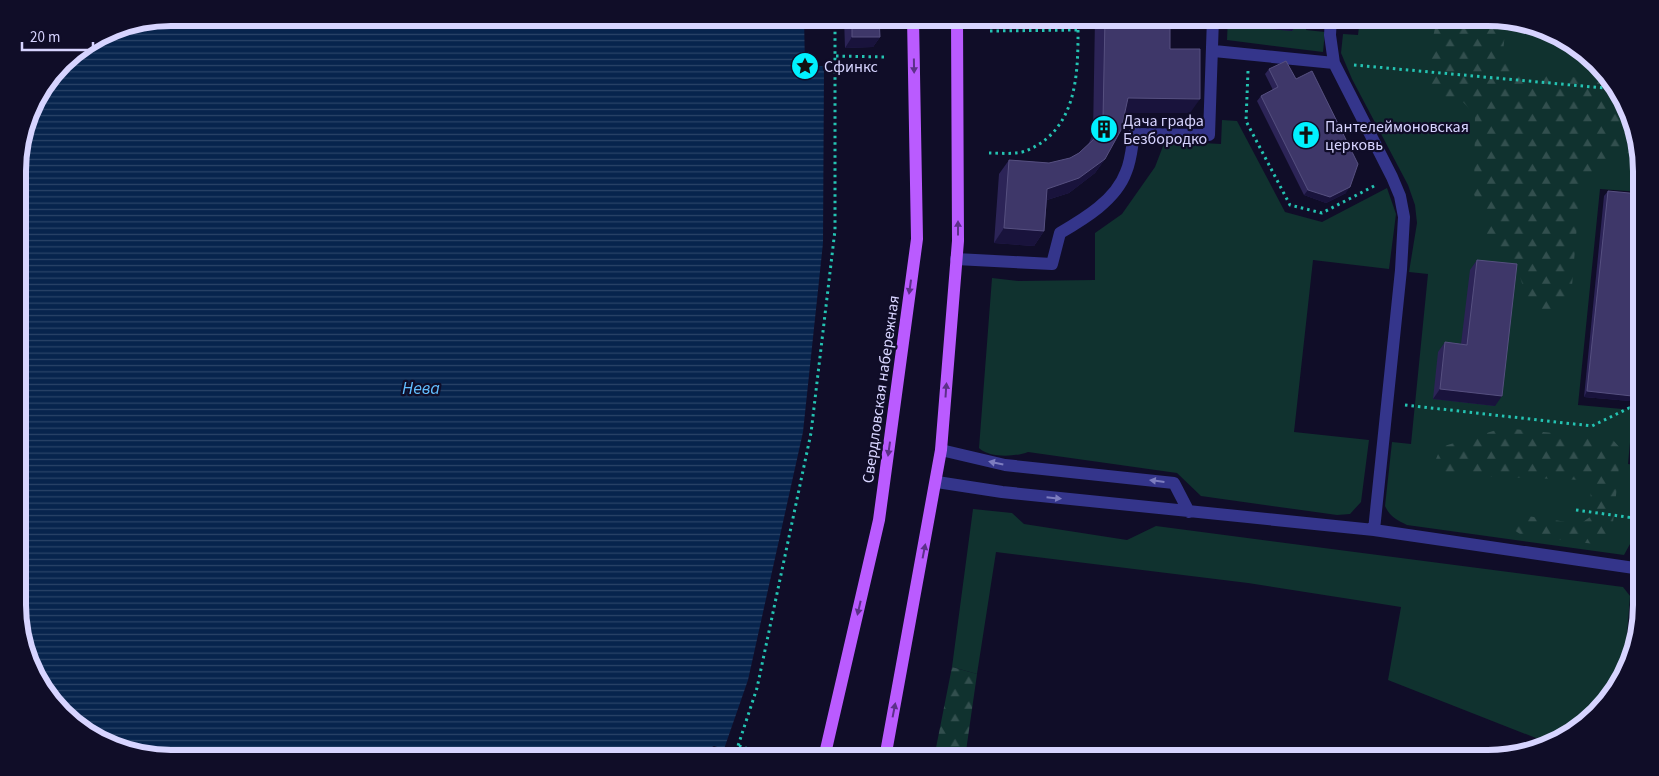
<svg xmlns="http://www.w3.org/2000/svg" width="1659" height="776" font-family="'Source Sans 3',sans-serif">
  <defs>
    <pattern id="forest-firs" width="22" height="20" patternUnits="userSpaceOnUse" patternTransform="scale(1.25)"><rect width="22" height="20" fill="#10322f"/><path d="M5 1l3.5 6h-7zM16 11l3.5 6h-7z" fill="#324f4e"/></pattern>
    <pattern id="water-rules" width="6" height="5" patternUnits="userSpaceOnUse" patternTransform="scale(1.25)"><rect width="6" height="5" fill="#07244d"/><path d="M0 2.5h6" fill="none" stroke="#2a4368"/></pattern>
  </defs>
  <rect width="100%" height="100%" fill="#100d28"/>
  <!-- grass -->
  <path fill="#10322f" d="M1228,18h79l-1,12 19,2 -2,20 -96,-12z
    M1360,18h128l59,11 63,49 30,73v41l-40,-3 -22,216 55,5 -5,54 13,2v9l-5,58 -12,22 -217,-30c-10,-5 -17,-8 -22,-19l7,-64 19,2 17,-170 -19,-2 8,-49 -2,-18 -7,-20 -56,-106 -11,-26 2,-19 15,1z
    M1222,120l15,1 48,91 37,10 65,-34 9,26 -7,55 -76,-9 -19,172 75,8 -8,62 -11,12 -13,1 -136,-19 -24,-23 -149,-21c-13,5 -39,6 -49,-4l13,-170 27,3 76,-1v-47l27,-19 33,-47 10,-26 56,3z
    M973,509l39,4 12,11 103,16 29,-14 467,61 7,9 -6,76 -20,34 -30,26 -28,10 -158,-62 13,-73 -153,-24 -252,-31 -19,122 -25,-7z"/>
  <!-- forest -->
  <path fill="url(#forest-firs)" d="M1437,18h51l18,3 -3,32 9,17 86,10 12,17 9,2 20,49 -42,19 -17,21 -8,98 -6,19 -20,10 -15,-2 -13,-43 -29,-29 -15,-47 1,-79 -13,-14 -28,-3 -10,-16z
    M1503,428l109,11 9,10 -9,83 -18,12 -74,-10 -9,-6 2,-12 8,-1 59,9 10,-7 1,-31 -7,-6 -139,-5 -9,-16 5,-12z
    M952,667l25,7 -12,84h-31z"/>
  <!-- water -->
  <path fill="url(#water-rules)" d="M171,18h633l1,48h19l-1,177 -20,189 -55,248 -24,69 -10,-3 -14,7 -2,5h-527l-59,-11 -63,-49 -30,-73 -1,-464 15,-58 37,-47 42,-27z"/>
  <g fill="none" stroke-linecap="round" stroke-linejoin="round">
    <!-- path -->
    <path stroke="#24c3b2" stroke-width="3" stroke-dasharray="2.5 4" stroke-linecap="butt" d="M990,31l88,-1
      M836,56l48,1
      M1354,65l261,24
      M1248,71l-2,50 44,84 32,8 54,-28
      M989,153c12,0 29,2 39,-3 53,-23 50,-85 50,-132
      M1405,405l187,21 37,-18 12,1
      M1576,510l65,9
      M1634,550l4,-5 3,-27
      M739,746l37,12
      M734,758l23,-70 54,-255 24,-203v-212"/>
    <!-- service -->
    <path stroke="#34358b" stroke-width="12" d="M1331,18l-1,17 4,28 58,114 8,19 4,21 -3,53 -27,260
      M1214,51l120,12
      M956,259l96,5 8,-31c24,-14 56,-33 66,-61 5,-11 6,-26 8,-38l75,1 4,-117
      M941,450l64,15 169,18 15,29
      M937,482l65,10 372,38 267,39"/>
    <!-- primary -->
    <path stroke="#ba5bff" stroke-width="12" d="M824,758l55,-238 38,-281 -4,-221
      M885,758l56,-308 17,-209 -1,-223"/>
  </g>
  <!-- wall -->
  <path fill="#2c2457" d="M844,18h35l1,19 -7,10 -28,1z
    M1095,18h75v31l20,64h-65l-20,46 -10,14 -26,20 -22,7 -3,31 -10,15 -40,-3 5,-69 10,-14 40,3 21,-5 9,-5 9,-8 5,-11z
    M1240,18h57l-1,8 -4,5 -52,-5z
    M1558,37l9,8 -10,-1z
    M1269,69l77,124 -20,10 -22,-8 -47,-94 4,-5 12,-6 -8,-16z
    M1608,191l33,211 -57,-5 20,-201z
    M1477,260l18,146 -62,-7 5,-47 7,-10 16,2 9,-74z"/>
  <!-- shaded-wall -->
  <path fill="#19133c" d="M1402,18h22l-2,1z
    M1243,21l53,5 -4,5 -52,-5z
    M852,37h28l-7,10 -28,1z
    M1560,40l7,5 -10,-1z
    M1128,98l72,1 -10,14h-72z
    M1105,159l-10,14 -26,20 -32,10 10,-14z
    M1350,187l-4,6 -20,10 -22,-8 4,-5z
    M1004,228l40,3 -10,15 -40,-3z
    M1440,389l62,7 -7,10 -62,-7z
    M1587,391l54,6v5l-57,-5z"/>
  <!-- building -->
  <path fill="#3e3769" stroke="#565080" d="M852,18h27l1,19h-28z
    M1105,18h65v31h30v50l-72,-1 -7,32 -16,29 -26,19 -32,11 -3,42 -40,-3 5,-68 40,3 21,-5 9,-5 15,-14 9,-20z
    M1244,18h53l-1,8 -53,-5z
    M1286,61l10,18 16,-8 46,93 -8,23 -20,10 -22,-7 -47,-94 17,-9 -9,-18z
    M1608,191l32,3 1,203 -54,-6z
    M1477,260l40,4 -15,132 -62,-7 5,-47 22,3z"/>
  <!-- one-way arrows -->
  <defs><path id="oneway-solid" d="M-6-.8H1V-3.2L6.5 0L1 3.2V.8H-6Z" transform="scale(1.25)"/></defs>
  <g fill="#5c3089">
    <use href="#oneway-solid" transform="translate(914 66) rotate(89)"/>
    <use href="#oneway-solid" transform="translate(958 228) rotate(-90)"/>
    <use href="#oneway-solid" transform="translate(910 287) rotate(98)"/>
    <use href="#oneway-solid" transform="translate(946 390) rotate(-86)"/>
    <use href="#oneway-solid" transform="translate(889 449) rotate(98)"/>
    <use href="#oneway-solid" transform="translate(924 551) rotate(-79)"/>
    <use href="#oneway-solid" transform="translate(859 608) rotate(103)"/>
    <use href="#oneway-solid" transform="translate(894 710) rotate(-79)"/>
  </g>
  <g fill="#7d7dbf">
    <use href="#oneway-solid" transform="translate(996 463) rotate(-168)"/>
    <use href="#oneway-solid" transform="translate(1157 481) rotate(-173)"/>
    <use href="#oneway-solid" transform="translate(1054 498) rotate(6)"/>
  </g>
  <!-- icons -->
  <defs>
    <g id="sight-disc" transform="scale(1.4375)"><circle r="9.5" fill="#00f1ff" stroke="#100d28"/><path d="M0-6L1.8-2.2L6-1.7L2.9 1.2L3.7 5.4L0 3.3L-3.7 5.4L-2.9 1.2L-6-1.7L-1.8-2.2Z" fill="#111"/></g>
    <g id="building-disc" transform="scale(1.4375)"><circle r="9.5" fill="#00f1ff" stroke="#100d28"/><path d="M-4-6H4V6H1V3H-1V6H-4ZM-2.5-4.3h1.7v1.8h-1.7ZM.8-4.3h1.7v1.8H.8ZM-2.5-1h1.7V.8h-1.7ZM.8-1h1.7V.8H.8Z" fill="#111"/></g>
    <g id="church-disc" transform="scale(1.4375)"><circle r="9.5" fill="#00f1ff" stroke="#100d28"/><path d="M-1.2-6h2.4v3.5h3.3v2.4h-3.3V6h-2.4V-.1h-3.3v-2.4h3.3Z" fill="#111"/></g>
  </defs>
  <g fill-rule="evenodd">
    <use href="#sight-disc" x="805" y="66"/>
    <use href="#building-disc" x="1104" y="129"/>
    <use href="#church-disc" x="1306" y="135"/>
  </g>
  <g text-anchor="middle" stroke-width="4.5" stroke-linejoin="round" paint-order="stroke">
    <!-- poi labels -->
    <g font-size="16" fill="#d7d4ff" stroke="#100d28" text-anchor="start">
      <text x="824" y="72">Сфинкс</text>
      <text x="1123" y="126">Дача графа<tspan x="1123" dy="18">Безбородко</tspan></text>
      <text x="1325" y="132">Пантелеймоновская<tspan x="1325" dy="18">церковь</tspan></text>
    </g>
    <!-- street labels -->
    <g font-size="16" fill="#d7d4ff" stroke="#100d28">
      <text transform="translate(880 389) rotate(-82)" y="6">Свердловская набережная</text>
    </g>
    <!-- water labels -->
    <g font-size="18" font-style="italic" fill="#62beff" stroke="#100d28">
      <text x="421" y="394">Нева</text>
    </g>
  </g>
  <!-- crop -->
  <path d="M0 0H1659V776H0ZM171 26H1488A145 145 0 0 1 1633 171V605A145 145 0 0 1 1488 750H171A145 145 0 0 1 26 605V171A145 145 0 0 1 171 26Z" fill="#100d28" fill-rule="evenodd"/>
  <path fill="none" stroke="#d7d4ff" stroke-width="6" d="M171 26H1488A145 145 0 0 1 1633 171V605A145 145 0 0 1 1488 750H171A145 145 0 0 1 26 605V171A145 145 0 0 1 171 26Z"/>
  <!-- scale -->
  <path d="M22 42v8h71v-8" fill="none" stroke="#d7d4ff" stroke-width="2.5"/>
  <text x="30" y="42" font-size="15" fill="#d7d4ff" stroke="#100d28" stroke-width="4" paint-order="stroke">20 m</text>
</svg>
